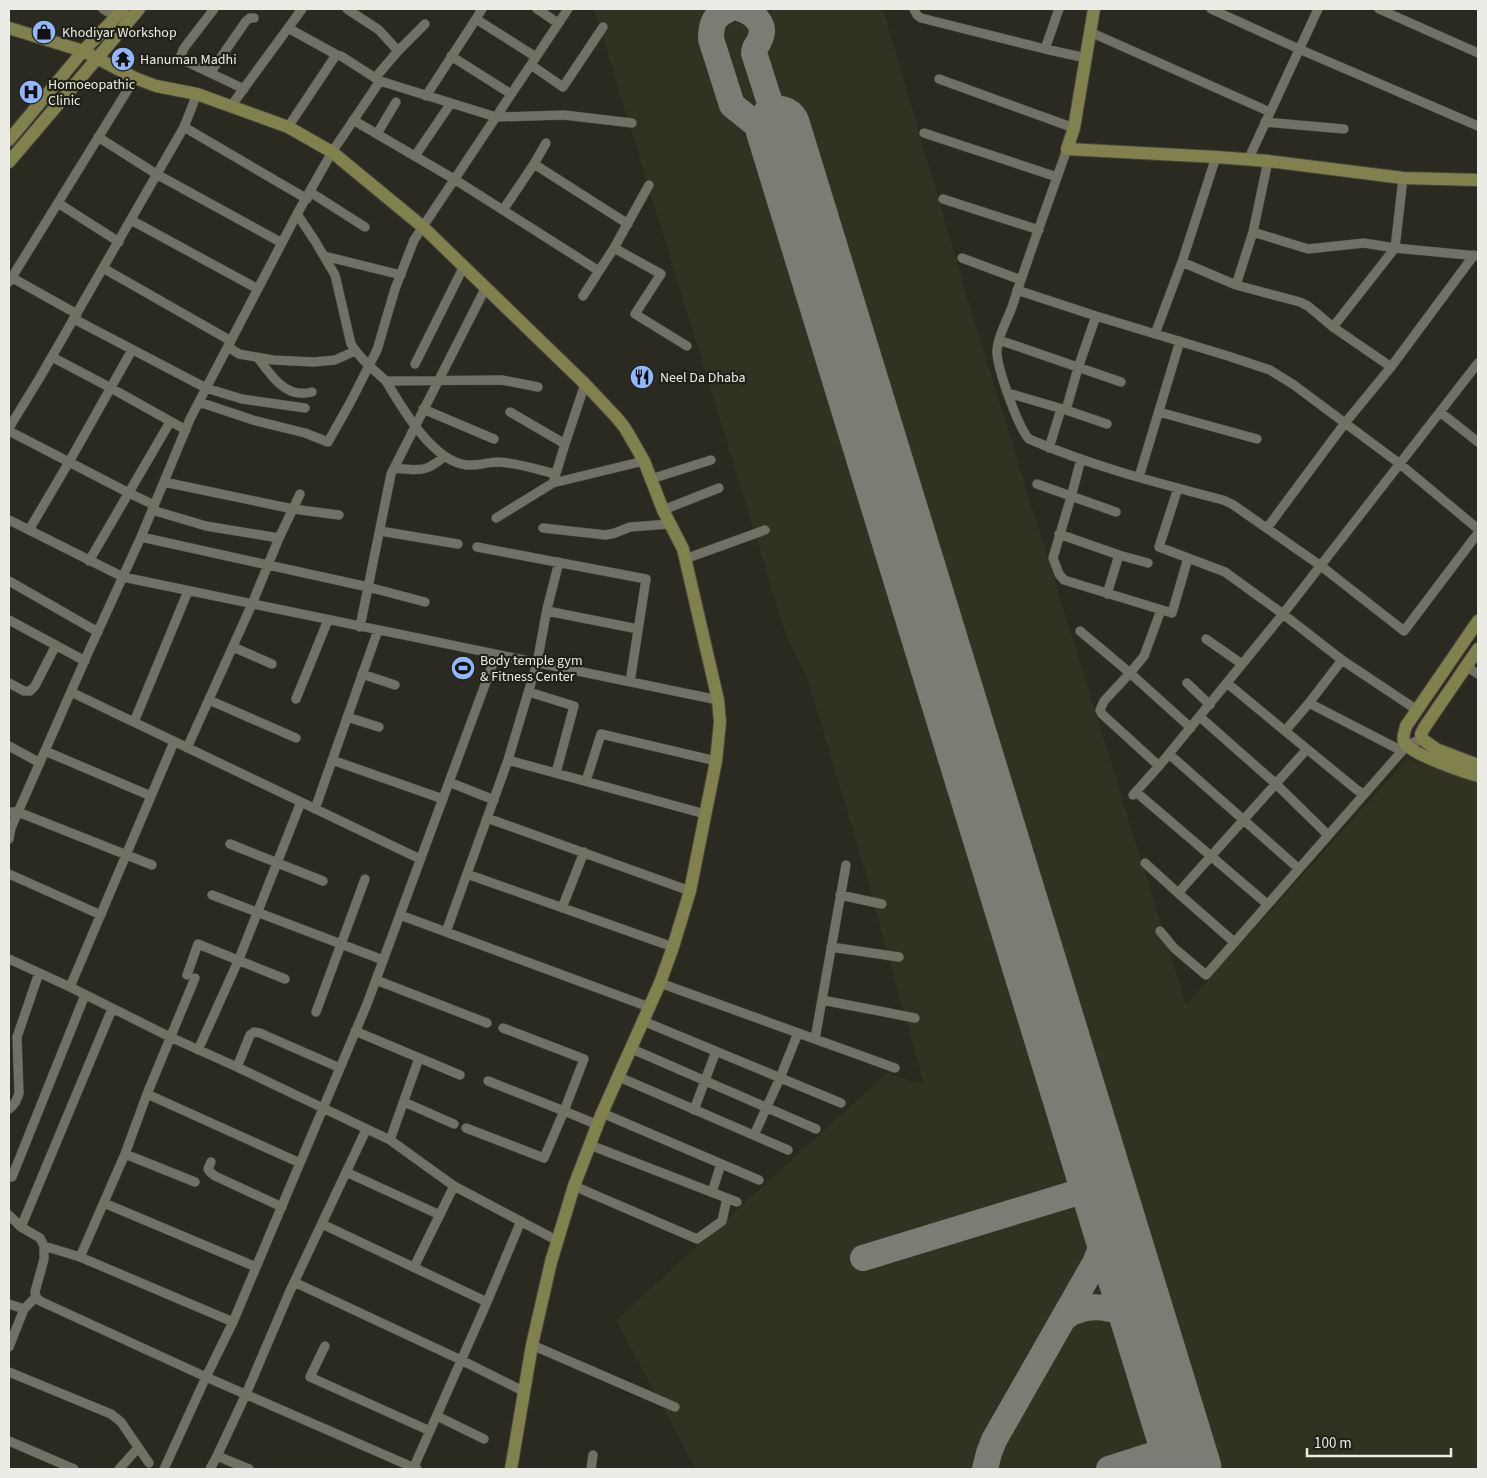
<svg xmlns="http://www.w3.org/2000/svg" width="1487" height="1478" font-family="'Source Sans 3',sans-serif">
  <rect width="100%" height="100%" fill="#2a2a21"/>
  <!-- built -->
  <path fill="#323222" d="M594,9h289l91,311 212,685 221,-246 71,23v687h-782l-80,-149 271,-247 37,12 -64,-231 -53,-177 -20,-39z"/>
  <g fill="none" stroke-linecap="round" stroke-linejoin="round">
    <!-- taxiway -->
    <path stroke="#7c7c75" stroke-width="26" d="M729,9c-15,7 -18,14 -18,30l21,66 51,41
      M741,9c12,4 26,15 19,30 -2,6 -6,8 -6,14l24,75
      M863,1258l239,-73
      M1063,1319c4,-3 8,-7 13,-8 18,-8 50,-2 63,12 4,4 7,11 10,16
      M985,1469l4,-16 5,-13 101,-177 8,-20 5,-14v-24
      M1109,1469l72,-23"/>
    <!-- runway -->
    <path stroke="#7c7c75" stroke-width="65" d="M778,128l411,1341"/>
    <!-- street casing -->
    <g stroke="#47473f" stroke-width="10">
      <path id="street" d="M103,9l13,8
        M214,9l-30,39 -3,7 2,5 61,29
        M347,9l32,21 19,21 -23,27
        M482,9l-6,10 60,38
        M537,9l21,14
        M914,9l3,6 4,3 124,31
        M1059,9l-14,40 41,9
        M1211,9l88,40 179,77
        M1379,9l99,44
        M288,28l49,27
        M1090,32l180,80
        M398,51l27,-27
        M451,56l60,38
        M531,65l32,22 40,-60
        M210,73l36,-52 4,-3h4
        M939,79l135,49
        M197,94l-13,33 123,72
        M426,96l50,-77
        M231,106l71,-97
        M353,120l101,59 145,92 15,-23 35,-63
        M1265,122l79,7
        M288,127l46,-69 3,-3 4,1 39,25
        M924,133l133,44
        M377,134l19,-32
        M98,137l60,38 124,68
        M1067,149c-18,52 -38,105 -55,158 -5,14 -14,28 -15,43 -1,16 21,77 32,89 62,27 129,44 194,61l9,4 89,62 83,65 74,-98
        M415,156l36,-53
        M1248,160l70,-151
        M534,164l12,-21
        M310,192l55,35
        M943,199l96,31
        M58,203l61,39
        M503,210l31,-46 94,60
        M297,214l18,27 20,34 16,69c9,15 23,26 35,37
        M131,220l127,69
        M1253,232l55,17 56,-6 31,5 83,8
        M614,248l47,26 -26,40 52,32
        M324,256l77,19
        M962,258l59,22
        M1182,262l34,-105
        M103,268l128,73
        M9,276l68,38
        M9,282l126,-204
        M1017,290l79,26 132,40 42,14 24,15 106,79 78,65
        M583,296l16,-25
        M74,319l132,69 36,11 63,9
        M1333,327l62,-79 8,-70
        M1155,334l27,-72 54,23
        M999,340l122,42
        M228,347l11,7 34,6 41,2 21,-2 20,-9
        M52,357l59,31 75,42
        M258,358c10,13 24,35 42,35 4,1 8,0 12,-1
        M415,364l49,-98
        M1391,367l83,-112
        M538,387l-36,-7 -116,1c16,27 47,81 81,84 10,1 21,-3 31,-3 19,1 38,7 57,12
        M1008,393l58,17 12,-42 18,-52
        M199,402l54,18 52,13 23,9 22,-39 27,-53 18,-61 19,-49 154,-231
        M423,409l71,30
        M1066,410l41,14
        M510,412l55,32
        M1159,412l98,27
        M1440,412l38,30
        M9,428l30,-49 145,-252
        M9,431l120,62 25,12
        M1049,448l12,-39
        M1081,459l-10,38 -18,61 6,16 5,6 108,33 16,-55
        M394,468c11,1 27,4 37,-2 4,-2 9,-6 13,-9
        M1139,477l41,-136
        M651,479l60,-19
        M164,482l129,27 46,6
        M553,483l91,-22
        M1037,484l79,28
        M1178,488l-19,59 66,25 58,42 195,-251
        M152,510l54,16 73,12
        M663,510l56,-22
        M496,518l57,-35 12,-39 20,-60
        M9,520l114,57 595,123
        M543,528l63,7 9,-2 15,-6 40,-3
        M1267,528l78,-105 46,-56 -58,-40 -25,-21 -8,-4 -64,-17 17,-53 15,-71
        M29,530l40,-68 63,-112
        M380,531l78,13
        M1059,534l60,21 -12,39
        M141,537l227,50 57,15
        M477,547l169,32 -16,103
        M1119,555l29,8
        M685,559l80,-29
        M89,561l81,-139
        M559,562l-12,47 -10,54 -29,97 197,54
        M9,581l89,51
        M1161,610l-17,46 -14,17 61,55
        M547,611l91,18
        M9,620l76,41
        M360,627l31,-153 95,-187
        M1080,631l50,42 -26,28 -4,9 2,4 57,52 124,-152 59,46 75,50
        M1206,639l36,25
        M233,647l39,17
        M1467,667l11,7
        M362,674l33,11
        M9,683l15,8h6l5,-5 21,-41
        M1187,683l23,22
        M1227,683l58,48
        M71,692l349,167
        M529,692l45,14 -18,67
        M296,699l32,-79
        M209,700l87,38
        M1309,703l33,-43
        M347,717l32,10
        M1200,717l76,67 52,51
        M134,722l54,-131
        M9,746l31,17
        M187,748l65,-144 27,-66 21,-44
        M1307,749l50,41 7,4
        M45,751l106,45
        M1169,754l130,115
        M332,760l111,39
        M586,781l15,-47 115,27
        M449,782l45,18
        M1136,792l131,112
        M1133,795l26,-29
        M315,809l63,-179
        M9,812h9l134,53
        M487,818l203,73
        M9,839l2,-11 77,-175 53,-116 49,-118 107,-205 35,-62 48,-71 116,36 68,-2 68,8
        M230,844l93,37
        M1145,863l33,30
        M9,874l92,41
        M467,874l206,73
        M212,895l171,65
        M840,895l42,9
        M562,908l22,-56
        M400,915l249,92
        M1160,931l14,17 32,27 196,-224
        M446,932l62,-172
        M1234,942l-56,-49 129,-144 -22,-18 24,-28 93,48 5,-6 15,-6
        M831,947l68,10
        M9,959l61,28 100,50 67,30 153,73 64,46 104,55
        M187,975l11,-31 87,35
        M376,980l111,43
        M660,983l235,85
        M70,987l104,-245
        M822,1000l93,18
        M316,1012l49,-133
        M643,1021l198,82
        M355,1031l105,44
        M815,1039l31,-174
        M632,1049l184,80
        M198,1050l41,-91 62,-157
        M237,1067l13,-32 4,-3 6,1 80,35
        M619,1077l169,73
        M488,1081l76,30 20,-52 -81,-31
        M147,1094l153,69
        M404,1102l50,22
        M9,1109c6,-4 8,-9 10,-16l-2,-56 22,-64
        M694,1110l22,-59
        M602,1113l157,67
        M466,1128l78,30 20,-47 34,14
        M754,1135l26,-57 18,-45
        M390,1140l29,-82
        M590,1145l147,57
        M125,1154l70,28
        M211,1162l-3,7 2,3 5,4 67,31
        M346,1172l94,43
        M12,1177l73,-182
        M574,1186l123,53 25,-18 5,-23
        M712,1192l9,-28
        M104,1203l152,64
        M9,1215l12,12 19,11 4,8v13l-9,33 1,5 4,4 166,76 211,92
        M322,1224l165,78 34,-81
        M21,1227l91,-218
        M44,1246l36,11 45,-103 22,-60 48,-116
        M80,1257l153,65
        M414,1267l40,-81
        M294,1282l167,78 64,32
        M9,1304l15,5 12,-12
        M532,1345l143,62
        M325,1346l-15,31 120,54
        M9,1347l15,-38
        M9,1372l102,42 10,8 28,41
        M437,1416l47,23
        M9,1441l65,28
        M119,1469l19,-21
        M164,1469l42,-92 27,-55 134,-318 129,-349
        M210,1469l7,-13
        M249,1469l-32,-13 29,-62 44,-103 76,-161
        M413,1469l74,-167
        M591,1469l2,-14"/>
    </g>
    <!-- secondary casing -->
    <g stroke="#47473f" stroke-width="14">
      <path id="secondary" d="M1094,9l-20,119 -7,21 149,8 52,4 135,17 75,2
        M9,28l74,23 52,27 21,8 41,8 91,33 44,25 91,75 162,157 32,34 8,10 19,33 19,49 20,39 35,151 2,22 -4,39 -26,130 -17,56 -13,36 -58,130 -28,73 -23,76 -19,83 -21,124
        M9,140l74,-89 33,-34 7,-8
        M9,162l130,-153
        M1478,621l-72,105c-1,5 -4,11 -2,16 6,12 60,30 74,34
        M1478,649l-54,79 -3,6 1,5 14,10 42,16"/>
    </g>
    <!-- street -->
    <use href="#street" stroke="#717166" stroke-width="9"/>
    <!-- secondary -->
    <use href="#secondary" stroke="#81814e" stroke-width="12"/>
  </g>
  <!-- icons -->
  <defs>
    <g id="shop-disc" transform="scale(1.25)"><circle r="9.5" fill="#92b7fd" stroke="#202117"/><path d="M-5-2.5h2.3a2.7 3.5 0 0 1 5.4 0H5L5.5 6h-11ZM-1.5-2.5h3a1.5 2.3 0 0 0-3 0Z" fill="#111"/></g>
    <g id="temple-disc" transform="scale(1.25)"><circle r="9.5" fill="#92b7fd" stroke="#202117"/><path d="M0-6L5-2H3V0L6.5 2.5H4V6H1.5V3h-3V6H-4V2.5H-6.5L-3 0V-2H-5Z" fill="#111"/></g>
    <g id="hospital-disc" transform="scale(1.25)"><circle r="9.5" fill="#92b7fd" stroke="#202117"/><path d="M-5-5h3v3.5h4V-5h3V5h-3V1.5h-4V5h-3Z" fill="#111"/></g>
    <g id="restaurant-disc" transform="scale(1.25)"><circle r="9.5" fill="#92b7fd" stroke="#202117"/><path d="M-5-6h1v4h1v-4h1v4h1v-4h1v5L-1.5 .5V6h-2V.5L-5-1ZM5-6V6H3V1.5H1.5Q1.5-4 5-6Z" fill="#111"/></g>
    <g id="stadium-disc" transform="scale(1.25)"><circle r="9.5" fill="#92b7fd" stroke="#202117"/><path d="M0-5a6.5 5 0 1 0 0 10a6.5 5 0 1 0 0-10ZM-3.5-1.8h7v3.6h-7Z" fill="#111"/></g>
  </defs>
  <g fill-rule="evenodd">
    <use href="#shop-disc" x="44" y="32"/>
    <use href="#temple-disc" x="123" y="59"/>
    <use href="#hospital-disc" x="31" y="92"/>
    <use href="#restaurant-disc" x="642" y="377"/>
    <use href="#stadium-disc" x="463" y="668"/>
  </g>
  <g text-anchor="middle" stroke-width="4.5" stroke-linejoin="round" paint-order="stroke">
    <!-- poi labels -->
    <g font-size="14" fill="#ecece6" stroke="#202117" text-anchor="start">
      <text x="62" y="37">Khodiyar Workshop</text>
      <text x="140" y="64">Hanuman Madhi</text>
      <text x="48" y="89">Homoeopathic<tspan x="48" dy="16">Clinic</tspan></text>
      <text x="660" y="382">Neel Da Dhaba</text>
      <text x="480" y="665">Body temple gym<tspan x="480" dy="16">&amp; Fitness Center</tspan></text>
    </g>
  </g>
  <!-- border -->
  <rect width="1487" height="1478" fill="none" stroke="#ecece6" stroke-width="20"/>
  <!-- scale -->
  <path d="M1307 1448v8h144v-8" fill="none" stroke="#ecece6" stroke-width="2.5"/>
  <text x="1314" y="1448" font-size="15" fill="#ecece6" stroke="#202117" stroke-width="4" paint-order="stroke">100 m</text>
</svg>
